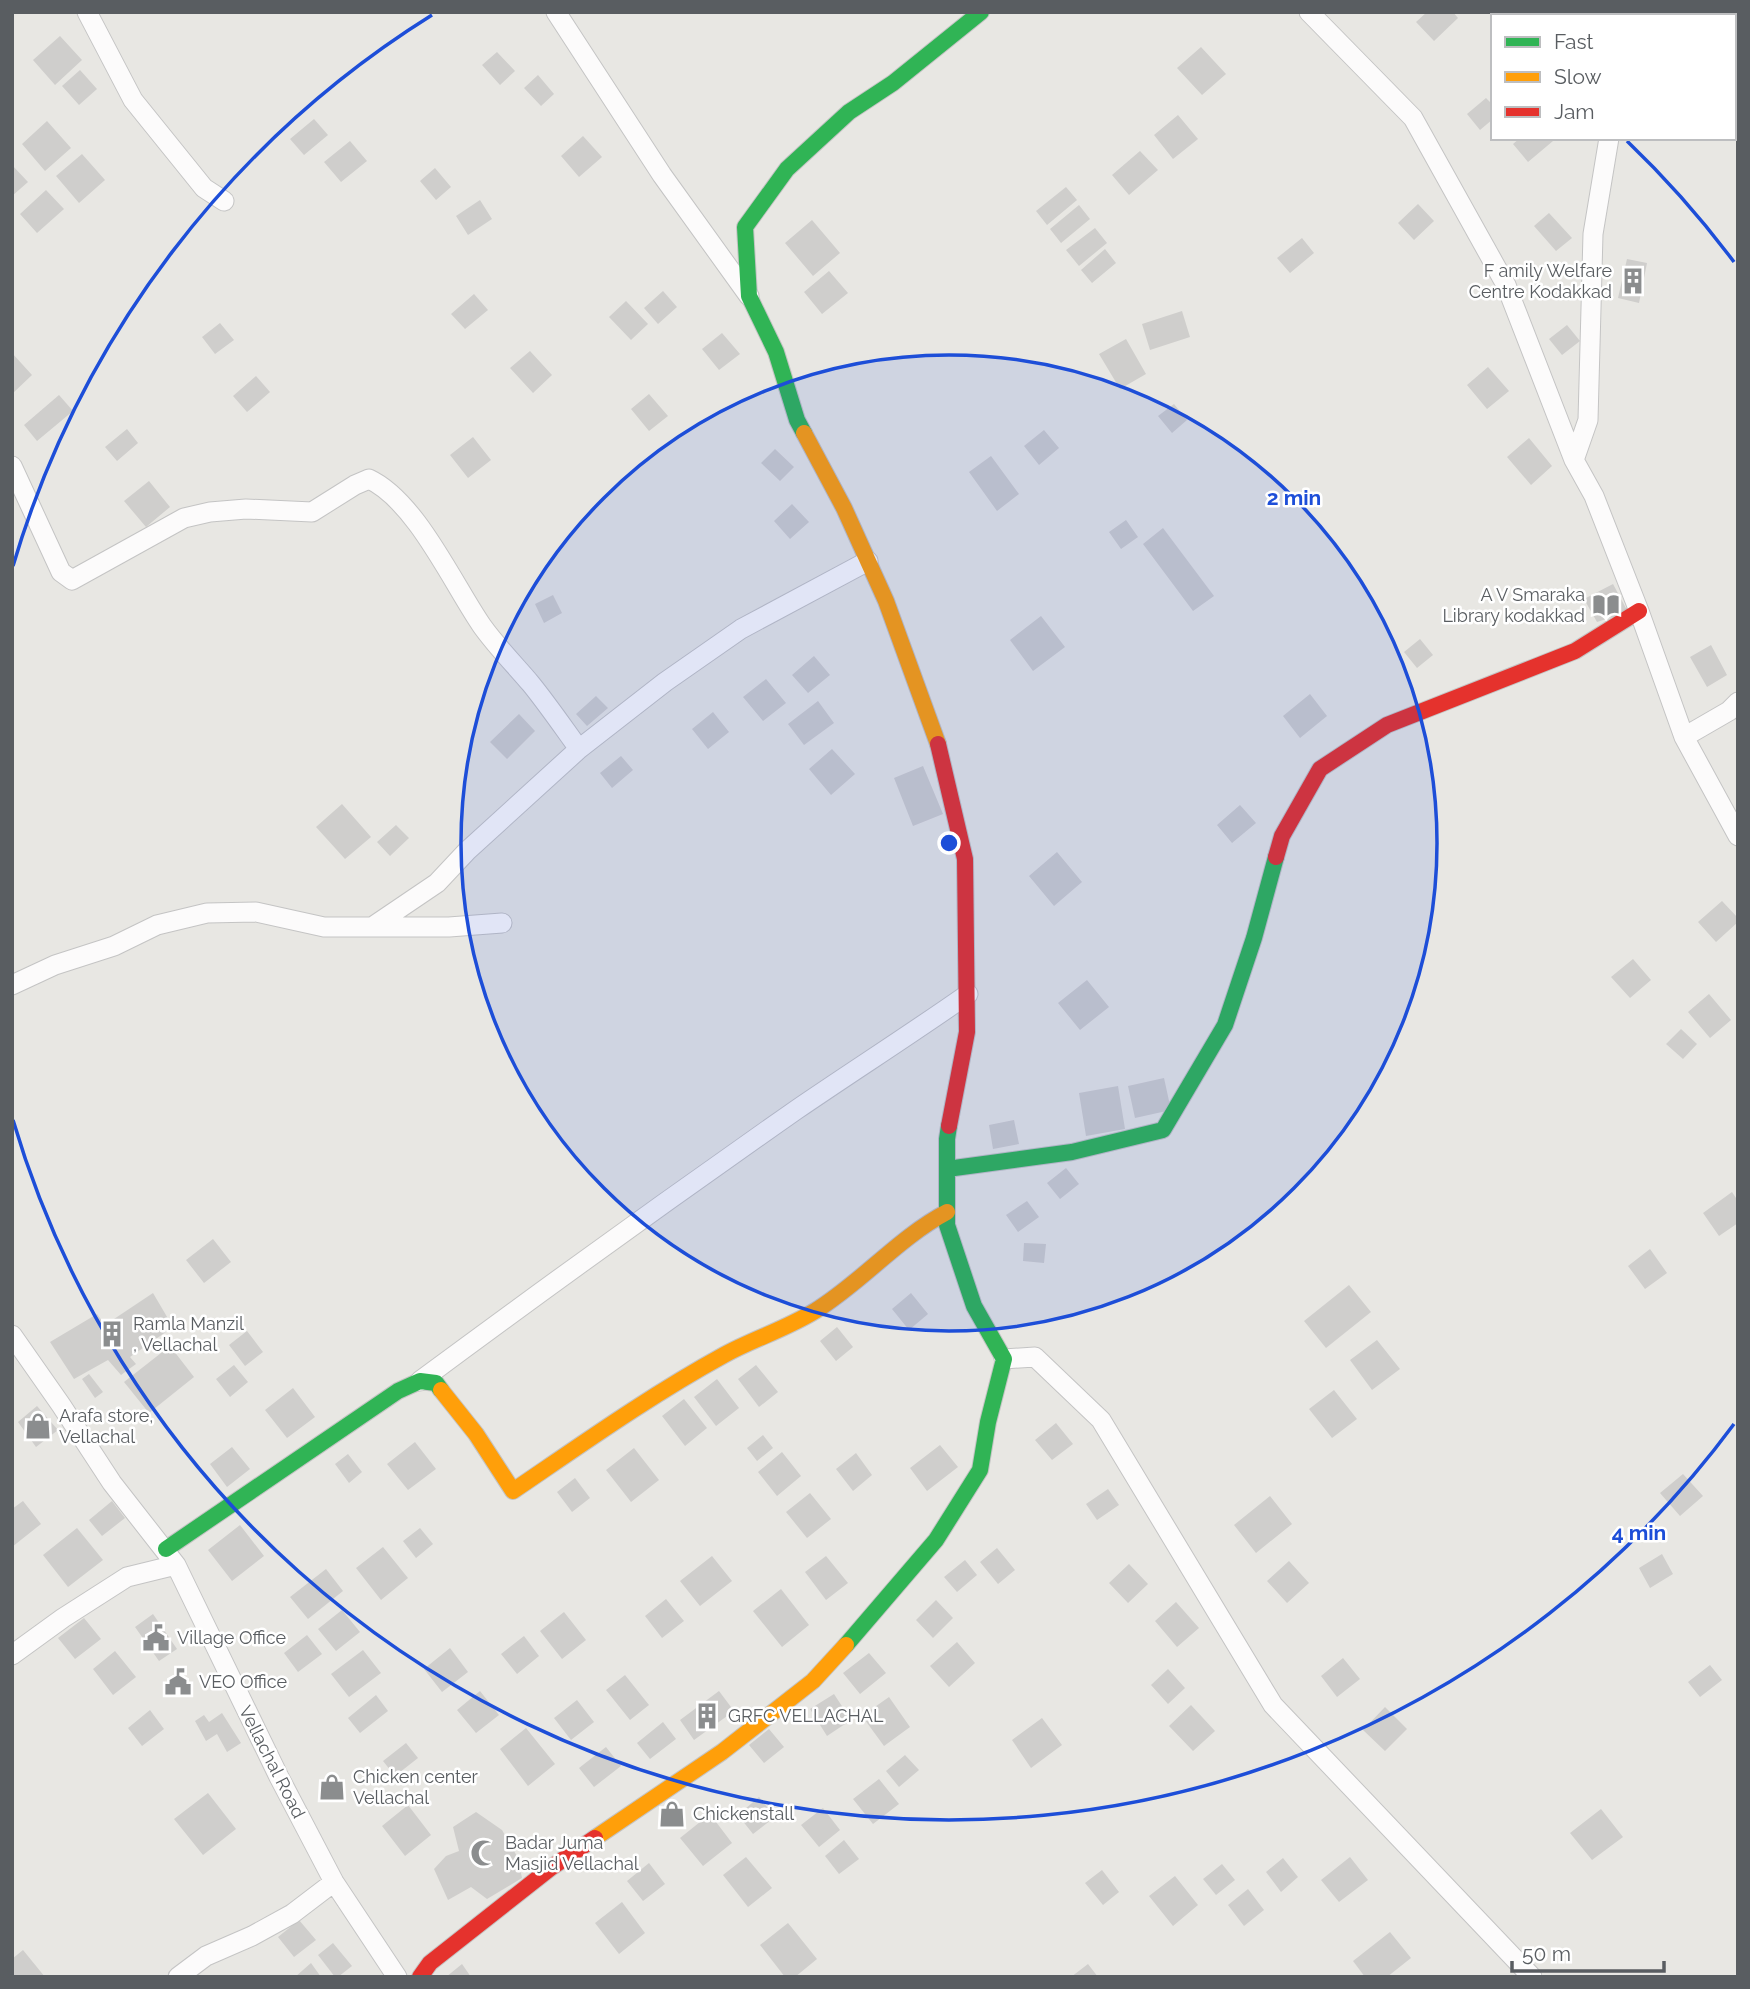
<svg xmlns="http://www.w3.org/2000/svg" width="1750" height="1989" font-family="Raleway,sans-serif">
  <rect width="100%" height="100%" fill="#e8e7e3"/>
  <!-- building -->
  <path fill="#cfcecc" d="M1427,12h26l5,6 -24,23 -18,-19z
    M60,36l22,24 -27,25 -22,-25z
    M1201,47l25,27 -24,21 -25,-27z
    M497,52l18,19 -15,14 -18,-20z
    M80,70l17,19 -18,16 -17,-19z
    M538,75l16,19 -13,12 -17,-18z
    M1486,98l7,7v14l-13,11 -13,-16z
    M1178,115l20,24 -25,20 -19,-24z
    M314,119l14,16 -24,20 -14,-16z
    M47,121l24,27 -26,23 -23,-27z
    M583,136l19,21 -23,20 -18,-21z
    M1520,138h31l2,3 -25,21 -15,-18z
    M350,141l17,20 -26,21 -17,-20z
    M1140,151l18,19 -29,25 -17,-20z
    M82,154l23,26 -26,23 -23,-27z
    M12,165l16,17 -16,14z
    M435,168l16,19 -15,13 -16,-19z
    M1066,187l11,13 -30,25 -11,-14z
    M46,190l18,19 -27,24 -17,-19z
    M480,200l12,19 -24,16 -12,-19z
    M1418,204l16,17 -20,19 -16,-17z
    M1079,205l11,14 -29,24 -11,-14z
    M1549,213l23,25 -16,13 -22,-25z
    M812,220l28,33 -27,23 -28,-33z
    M1095,228l12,15 -28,23 -13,-16z
    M1302,238l12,15 -24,20 -13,-15z
    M1105,249l11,14 -24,20 -11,-13z
    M1627,259l20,4 -8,40 -21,-5z
    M829,271l19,22 -26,21 -18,-22z
    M663,291l14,16 -19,17 -14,-16z
    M474,294l14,16 -23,19 -14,-15z
    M626,301l22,23 -17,16 -22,-23z
    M1182,311l8,26 -40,13 -8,-26z
    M220,323l14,17 -19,14 -13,-17z
    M1567,325l13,16 -18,14 -13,-16z
    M722,333l18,21 -21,16 -17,-21z
    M1126,339l20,35 -26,15 -21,-35z
    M530,351l22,24 -19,18 -23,-25z
    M12,353l20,22 -20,19z
    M1488,367l21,24 -22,18 -20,-24z
    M256,376l14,16 -23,20 -14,-16z
    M649,394l19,22 -19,15 -18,-22z
    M59,395l14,16 -36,30 -13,-16z
    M1174,404l13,16 -15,13 -14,-17z
    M127,429l11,14 -21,18 -12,-14z
    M1044,430l15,18 -20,17 -15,-19z
    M473,437l18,23 -23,18 -18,-23z
    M1529,438l23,28 -21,19 -24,-28z
    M775,449l19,18 -14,14 -19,-18z
    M991,456l28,38 -22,17 -28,-39z
    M149,481l21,26 -24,20 -22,-26z
    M792,504l17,18 -19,17 -16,-18z
    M1126,520l12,17 -17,12 -12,-17z
    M1163,528l51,68 -21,15 -50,-67z
    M1613,584l15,28 -31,10 -13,-23z
    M553,595l9,18 -18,10 -9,-19z
    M1041,616l24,31 -32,24 -23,-31z
    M1420,639l13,16 -16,13 -13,-16z
    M1711,645l16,30 -20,12 -17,-30z
    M814,656l16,19 -22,18 -16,-18z
    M766,679l20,24 -23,18 -20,-24z
    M1310,694l17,22 -27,22 -17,-22z
    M596,696l12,12 -21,18 -11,-12z
    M818,701l16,22 -30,22 -16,-21z
    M713,712l16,20 -21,17 -16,-20z
    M519,714l16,17 -28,28 -17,-17z
    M832,749l23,25 -24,21 -22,-26z
    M621,756l12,14 -21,18 -12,-15z
    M923,766l20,48 -30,12 -19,-48z
    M342,804l29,33 -26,22 -29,-32z
    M1240,805l16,18 -24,20 -15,-18z
    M396,825l13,13 -19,18 -13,-14z
    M1057,852l25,30 -28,24 -25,-30z
    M1722,901l16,17v4l-22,20 -18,-20z
    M1633,959l18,21 -21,18 -19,-21z
    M1087,980l22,27 -29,23 -22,-27z
    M1709,994l22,26 -21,18 -22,-26z
    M1681,1029l16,15 -14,15 -17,-15z
    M1164,1078l7,32 -36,8 -7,-32z
    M1118,1086l7,43 -39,7 -7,-43z
    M1014,1120l5,24 -26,5 -4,-24z
    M1066,1168l13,16 -19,15 -13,-16z
    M1732,1192l6,9v22l-19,13 -16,-23z
    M1027,1201l12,16 -21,15 -12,-17z
    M213,1239l18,23 -27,21 -18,-23z
    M1024,1243l22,1 -2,19 -21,-2z
    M1650,1249l17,24 -22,16 -17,-23z
    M1349,1285l22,27 -45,36 -22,-27z
    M153,1293l20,34 -43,30 6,7 -15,11 -13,-15 -34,19 -24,-37 47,-28 8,11z
    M911,1293l17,21 -19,16 -17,-21z
    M837,1327l16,20 -17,14 -16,-20z
    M247,1331l16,21 -18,14 -16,-21z
    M1377,1340l23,29 -28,21 -22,-30z
    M170,1346l24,31 -45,36 -25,-31z
    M234,1365l14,17 -18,15 -14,-18z
    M756,1365l22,27 -19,15 -21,-28z
    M89,1374l14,18 -8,6 -13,-19z
    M717,1379l22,29 -23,18 -22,-29z
    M293,1388l22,29 -28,21 -22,-28z
    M1334,1390l23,29 -25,19 -23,-29z
    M684,1399l23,29 -22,18 -23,-30z
    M37,1406l21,24 -22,17 -18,-25z
    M1056,1423l17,21 -21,16 -17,-20z
    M763,1435l10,13 -16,13 -10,-13z
    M415,1442l21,27 -28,21 -21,-26z
    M940,1445l18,22 -31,24 -17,-23z
    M232,1447l18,22 -23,18 -17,-23z
    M634,1448l25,32 -28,22 -25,-32z
    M782,1452l19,24 -24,20 -19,-24z
    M856,1453l16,22 -19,16 -17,-22z
    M348,1454l14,18 -13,11 -14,-19z
    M1683,1474l20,22 -23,20 -20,-23z
    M575,1478l15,20 -18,14 -15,-20z
    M1108,1489l11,16 -22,15 -11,-16z
    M810,1493l21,26 -24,19 -21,-26z
    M1270,1496l22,28 -36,29 -22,-28z
    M23,1501l18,23 -29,23v-38z
    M112,1501l13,17 -23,18 -13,-16z
    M240,1525l24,31 -32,25 -24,-31z
    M77,1528l26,32 -35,27 -25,-32z
    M420,1528l13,16 -17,14 -13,-17z
    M383,1547l25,31 -27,22 -25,-32z
    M997,1548l18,22 -17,14 -18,-22z
    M1662,1554l11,20 -23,14 -11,-20z
    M712,1556l20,25 -32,25 -20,-25z
    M826,1556l22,27 -22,17 -21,-28z
    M965,1560l12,15 -20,17 -13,-15z
    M1289,1561l20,22 -22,20 -20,-22z
    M1129,1564l19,20 -20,19 -19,-20z
    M326,1569l17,22 -35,28 -18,-22z
    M781,1589l28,36 -27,22 -29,-36z
    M666,1599l18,22 -22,17 -17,-22z
    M936,1600l17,18 -20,20 -17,-18z
    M1176,1602l23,26 -22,19 -22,-26z
    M342,1610l18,22 -24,19 -18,-22z
    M564,1612l22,28 -24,19 -22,-28z
    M153,1614l24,35 -18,12 -24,-34z
    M84,1618l17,21 -26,20 -17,-21z
    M307,1635l15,19 -24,18 -14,-19z
    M524,1636l15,20 -22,18 -16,-20z
    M957,1642l18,21 -26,24 -19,-21z
    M450,1648l18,24 -26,20 -18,-23z
    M363,1650l18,23 -32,24 -18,-23z
    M115,1651l21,26 -23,18 -20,-26z
    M869,1653l17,20 -26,21 -17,-21z
    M1343,1658l17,21 -23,18 -16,-21z
    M1710,1665l12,15 -22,17 -12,-15z
    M1168,1669l17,19 -17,16 -17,-19z
    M625,1675l24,30 -19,15 -24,-30z
    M480,1691l19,24 -23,18 -19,-23z
    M719,1691l15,20 -40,29 -14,-20z
    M834,1694l17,26 -24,16 -17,-27z
    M376,1695l12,16 -28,22 -12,-15z
    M889,1697l21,30 -26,19 -22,-30z
    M577,1700l17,22 -23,18 -17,-22z
    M1191,1705l24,26 -22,20 -24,-25z
    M1385,1707l22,22 -22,22 -22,-21z
    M150,1710l14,19 -22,17 -14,-18z
    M222,1713l19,30 -14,9 -10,-18 -11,7 -11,-20 9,-6 5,7z
    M1042,1718l20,27 -31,23 -19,-28z
    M663,1722l13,17 -26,20 -13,-16z
    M526,1728l29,36 -27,22 -28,-37z
    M769,1729l15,18 -20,16 -15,-18z
    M406,1743l12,15 -23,18 -12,-15z
    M606,1747l15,19 -27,21 -15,-19z
    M905,1755l14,15 -20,17 -13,-16z
    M879,1779l20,25 -26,20 -20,-25z
    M208,1793l28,36 -33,26 -29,-36z
    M759,1797l16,20 -22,17 -15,-19z
    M408,1805l23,30 -26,21 -23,-30z
    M823,1808l17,22 -21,17 -18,-22z
    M1601,1809l22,28 -31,23 -22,-27z
    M476,1812l26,18 16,28 4,20 -35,21 -16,-12 -23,13 -14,-31 12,-13 13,-5 -6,-24z
    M710,1814l22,29 -29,23 -23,-28z
    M844,1840l15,19 -20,15 -14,-18z
    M746,1857l26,31 -24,19 -25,-32z
    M1350,1857l18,23 -29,22 -18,-22z
    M1283,1858l15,19 -17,15 -15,-20z
    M649,1863l16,21 -22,17 -16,-20z
    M1222,1864l13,16 -19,15 -13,-16z
    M1102,1870l17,22 -16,13 -18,-22z
    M1175,1876l23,29 -25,21 -24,-30z
    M1248,1889l16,21 -20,16 -16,-21z
    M622,1902l23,31 -26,21 -24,-31z
    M299,1920l17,20 -22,17 -16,-20z
    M788,1923l29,36 -22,18h-10l-25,-32z
    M1390,1932l21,26 -24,19h-22l-12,-16z
    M333,1943l19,23 -14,11h-3l-17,-22z
    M23,1950l22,27h-33v-18z
    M311,1963l10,14h-26z
    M462,1964l9,13h-25z
    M1088,1964l10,13h-27z"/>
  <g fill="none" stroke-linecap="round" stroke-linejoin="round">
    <!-- street casing -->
    <g stroke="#c4c4c4" stroke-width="21">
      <path id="street" d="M87,12l46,88 71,88 20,13
        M556,12l106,163 87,121
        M1309,12l104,106 93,167 68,175 20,36 45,115 45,126 54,99
        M1614,12l1,4
        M1728,16l10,-3
        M1574,460l14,-40 5,-186 16,-96
        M12,466l49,106 11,8 112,-62 26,-6 36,-3 66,3 43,-27 14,-6c47,22 84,105 113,147 15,21 33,39 49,58 17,21 32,43 48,65
        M1684,737l45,-26 9,-9
        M372,927l65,-44 30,-32 112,-102 86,-67 76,-53 127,-68
        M12,985l43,-20 59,-19 43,-21 50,-12 49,-1 68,15h125l53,-4
        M12,1335l49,70 51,78 64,82 103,212 55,105 63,95
        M1004,1359l31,-2 66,63 172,285 259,272
        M420,1381c124,-92 249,-182 376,-271 57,-39 115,-76 172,-116
        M12,1655l51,-37 64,-41 49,-12
        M178,1977l28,-21 46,-20 40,-22 42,-32"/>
    </g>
    <!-- fast casing -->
    <g stroke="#c4c4c4" stroke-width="18">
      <path id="fast" d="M804,433l-7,-13 -21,-68 -27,-56 -4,-69 42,-58 62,-57 44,-29 88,-71
        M947,1169l125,-17 91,-22 62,-105 29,-87 22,-81
        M166,1549l232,-158 22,-10 16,2 5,7
        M846,1645l90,-105 44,-70 8,-48 16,-63 -30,-53 -27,-81v-86l2,-13"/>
    </g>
    <!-- slow casing -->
    <g stroke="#c4c4c4" stroke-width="18">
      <path id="slow" d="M804,433l40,75 42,93 52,143
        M441,1390l35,44 37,57c69,-47 138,-96 211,-136 29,-16 62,-26 91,-44 47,-29 83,-73 132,-99
        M595,1838l127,-86 91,-71 33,-36"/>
    </g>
    <!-- jam casing -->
    <g stroke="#c4c4c4" stroke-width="18">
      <path id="jam" d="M938,744l27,115 2,173 -18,94
        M1276,857l6,-21 38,-67 67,-44 188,-74 64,-40
        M420,1977l10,-14 122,-96 43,-29"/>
    </g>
    <!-- street -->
    <use href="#street" stroke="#fcfbfb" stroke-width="19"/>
    <!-- fast -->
    <use href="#fast" stroke="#30b455" stroke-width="16"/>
    <!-- slow -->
    <use href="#slow" stroke="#ff9f0a" stroke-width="16"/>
    <!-- jam -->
    <use href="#jam" stroke="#e5322d" stroke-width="16"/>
  </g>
  <!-- distance rings -->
  <circle cx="949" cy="843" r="488" fill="#1d4ed8" fill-opacity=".12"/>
  <g fill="none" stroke="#1d4ed8" stroke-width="3.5">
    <circle cx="949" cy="843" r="488"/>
    <path d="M1734 1424A976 976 0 0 1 13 1120M13 566A976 976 0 0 1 432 15M1627 141A976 976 0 0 1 1734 262"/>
  </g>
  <!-- icons -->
  <defs>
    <g id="building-bare" transform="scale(2.1)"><path d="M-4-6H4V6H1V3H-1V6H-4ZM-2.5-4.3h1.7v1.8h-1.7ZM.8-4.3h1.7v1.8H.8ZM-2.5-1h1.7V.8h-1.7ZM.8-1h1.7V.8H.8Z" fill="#8b8d8e" stroke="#fff" stroke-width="2.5" paint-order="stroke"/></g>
    <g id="library-bare" transform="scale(2.1)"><path d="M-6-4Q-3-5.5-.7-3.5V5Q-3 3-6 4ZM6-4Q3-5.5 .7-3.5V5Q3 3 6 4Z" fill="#8b8d8e" stroke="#fff" stroke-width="2.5" paint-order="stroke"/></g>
    <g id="shop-bare" transform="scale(2.1)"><path d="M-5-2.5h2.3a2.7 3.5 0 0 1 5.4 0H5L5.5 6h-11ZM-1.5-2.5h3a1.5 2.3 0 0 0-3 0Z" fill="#8b8d8e" stroke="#fff" stroke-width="2.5" paint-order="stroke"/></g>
    <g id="civic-bare" transform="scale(2.1)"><path d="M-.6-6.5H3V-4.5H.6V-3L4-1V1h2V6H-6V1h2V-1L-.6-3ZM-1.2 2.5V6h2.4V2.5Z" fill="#8b8d8e" stroke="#fff" stroke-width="2.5" paint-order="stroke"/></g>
    <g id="mosque-bare" transform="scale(2.1)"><path d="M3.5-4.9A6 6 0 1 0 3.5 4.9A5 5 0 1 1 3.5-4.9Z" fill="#8b8d8e" stroke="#fff" stroke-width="2.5" paint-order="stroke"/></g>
  </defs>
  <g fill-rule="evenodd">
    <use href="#building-bare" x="1633" y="281"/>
    <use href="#library-bare" x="1606" y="605"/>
    <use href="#building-bare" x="112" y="1334"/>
    <use href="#shop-bare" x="38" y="1426"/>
    <use href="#civic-bare" x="156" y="1638"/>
    <use href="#civic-bare" x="178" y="1682"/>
    <use href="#building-bare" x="707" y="1716"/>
    <use href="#shop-bare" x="332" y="1787"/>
    <use href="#shop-bare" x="672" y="1814"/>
    <use href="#mosque-bare" x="484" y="1853"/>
  </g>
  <g text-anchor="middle" stroke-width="5" stroke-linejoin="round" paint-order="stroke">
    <!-- poi labels -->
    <g font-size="18" fill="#595d61" stroke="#fff" text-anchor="start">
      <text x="1612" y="277" text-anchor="end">F amily Welfare<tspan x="1612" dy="21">Centre Kodakkad</tspan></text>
      <text x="1585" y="601" text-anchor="end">A V Smaraka<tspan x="1585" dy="21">Library kodakkad</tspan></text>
      <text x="133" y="1330">Ramla Manzil<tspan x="133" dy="21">, Vellachal</tspan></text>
      <text x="59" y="1422">Arafa store,<tspan x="59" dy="21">Vellachal</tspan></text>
      <text x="177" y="1644">Village Office</text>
      <text x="199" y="1688">VEO Office</text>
      <text x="728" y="1722">GRFC VELLACHAL</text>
      <text x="353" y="1783">Chicken center<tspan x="353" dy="21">Vellachal</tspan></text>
      <text x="693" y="1820">Chickenstall</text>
      <text x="505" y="1849">Badar Juma<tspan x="505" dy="21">Masjid Vellachal</tspan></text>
    </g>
    <!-- street labels -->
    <g font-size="18" fill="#595d61" stroke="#fff">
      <text transform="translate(272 1762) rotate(63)" y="6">Vellachal Road</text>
    </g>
  </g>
  <circle cx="949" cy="843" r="10" fill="#1d4ed8" stroke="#fff" stroke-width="3.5"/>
  <g font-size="21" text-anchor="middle" font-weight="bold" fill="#1d4ed8" stroke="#fff" stroke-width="5" stroke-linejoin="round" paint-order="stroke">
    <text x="1294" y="505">2 min</text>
    <text x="1639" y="1540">4 min</text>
  </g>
  <!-- border -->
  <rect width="1750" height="1989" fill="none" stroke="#595d61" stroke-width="28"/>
  <!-- legend -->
  <rect x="1491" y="14" width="245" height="126" fill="#ffffff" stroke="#bdbec0" stroke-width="2"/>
  <rect x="1505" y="37" width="35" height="10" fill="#30b455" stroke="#bdbec0" stroke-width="2"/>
  <text x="1554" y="49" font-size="21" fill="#595d61">Fast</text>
  <rect x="1505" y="72" width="35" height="10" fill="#ff9f0a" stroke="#bdbec0" stroke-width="2"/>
  <text x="1554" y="84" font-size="21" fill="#595d61">Slow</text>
  <rect x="1505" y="107" width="35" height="10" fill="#e5322d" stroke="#bdbec0" stroke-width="2"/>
  <text x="1554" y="119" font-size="21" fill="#595d61">Jam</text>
  <!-- scale -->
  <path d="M1512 1961v10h152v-10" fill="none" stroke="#595d61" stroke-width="3.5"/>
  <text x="1522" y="1961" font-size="21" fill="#595d61" stroke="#ffffff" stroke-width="5" paint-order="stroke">50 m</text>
</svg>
